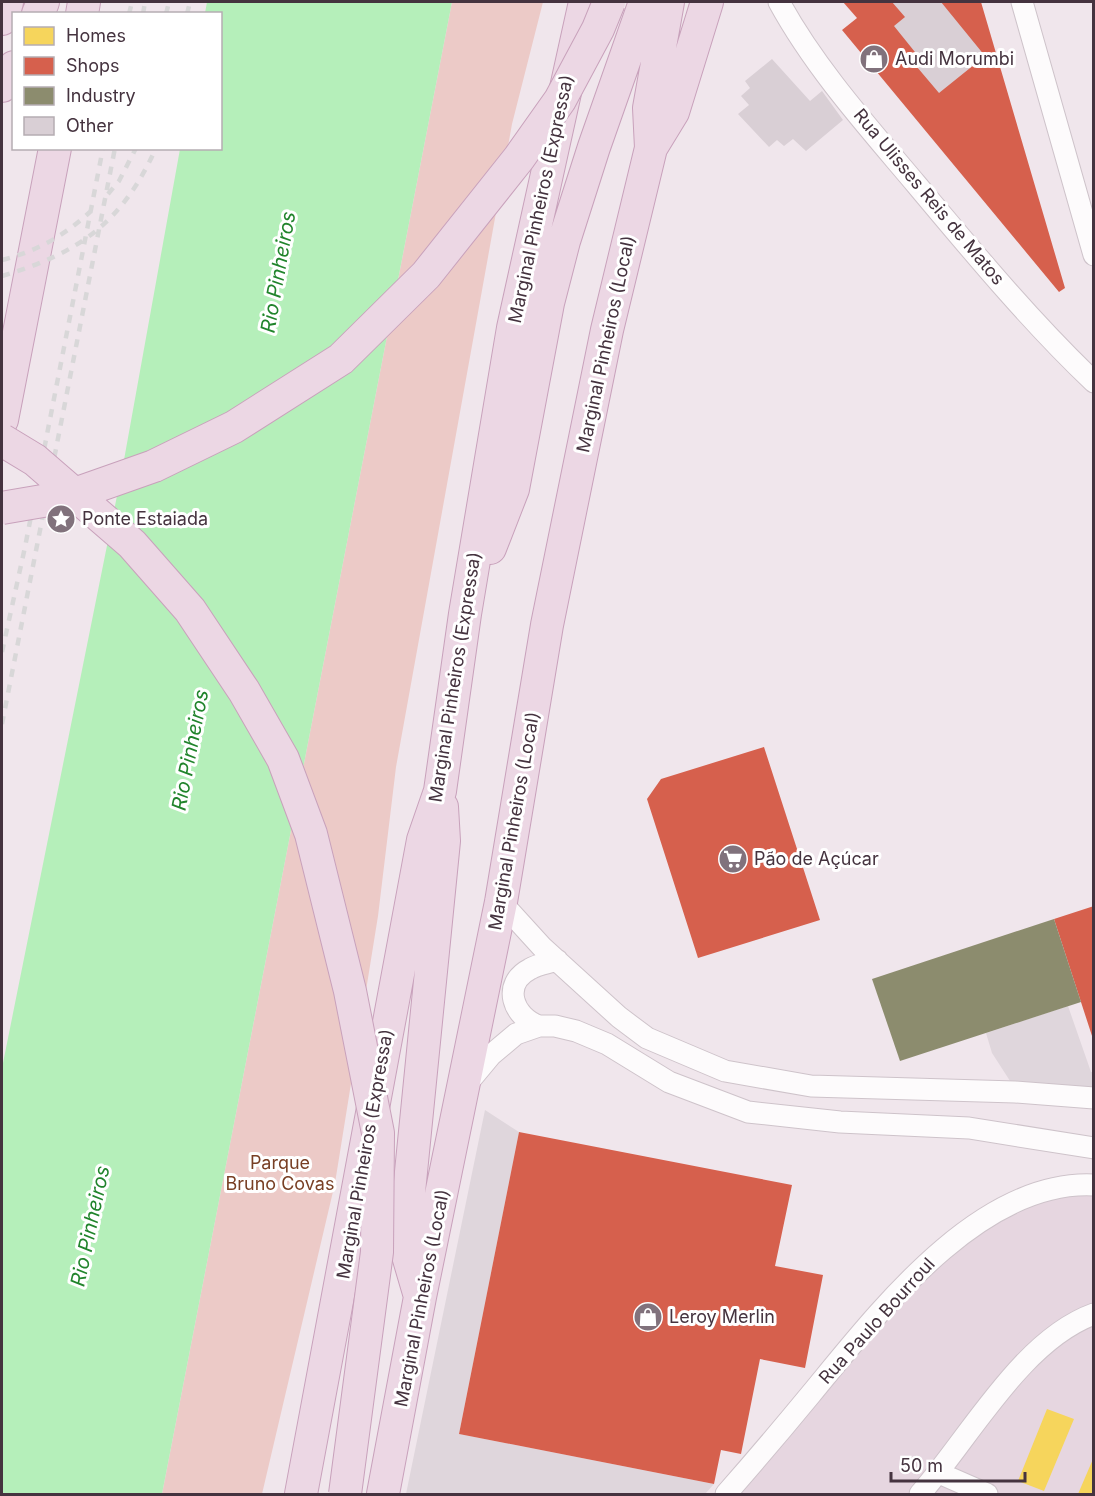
<svg xmlns="http://www.w3.org/2000/svg" width="1095" height="1496" font-family="Inter,sans-serif">
  <rect width="100%" height="100%" fill="#f0e6ec"/>
  <!-- residential -->
  <path fill="#e6d6e0" d="M1093,1191v303h-376l197,-223 114,-78z"/>
  <!-- green -->
  <path fill="#eccac7" d="M452,2h91l-31,122 -116,643 -18,149 -43,267 -73,311h-100z"/>
  <!-- parking -->
  <path fill="#dfd6dc" d="M1068,1006l23,66h2v17l-81,-5 -20,-31 -6,-20z
    M485,1110l34,22 -60,302 255,50 -9,10h-299z"/>
  <!-- water -->
  <path fill="#b5efba" d="M207,2h245l-290,1492h-160v-426l120,-597 58,-322 40,-1v-134l-15,-1z"/>
  <!-- homes -->
  <path fill="#f6d55c" d="M1047,1409l27,10 -30,72 -26,-10z
    M1093,1459l1,35h-16z"/>
  <!-- shops -->
  <path fill="#d6604d" d="M843,2h138l84,286 -6,4 -217,-262 15,-12z
    M764,747l56,173 -122,38 -51,-159 14,-20z
    M1094,906v133h-1l-39,-120z
    M519,1132l273,53 -17,81 48,9 -18,93 -45,-9 -19,95 -20,-4 -7,34 -255,-50z"/>
  <!-- industry -->
  <path fill="#8c8c6e" d="M1054,919l27,83 -181,59 -28,-82z"/>
  <!-- building -->
  <path fill="#d9cfd5" d="M892,2h49l44,54 -46,37 -22,-26 6,-5 -29,-36 11,-9z
    M772,59l38,42 12,-10 21,29 -37,31 -13,-12 -9,7 -7,-6 -8,7 -31,-33 11,-9 -8,-9 9,-8 -5,-7z"/>
  <g fill="none" stroke-linecap="round" stroke-linejoin="round">
    <!-- minor casing -->
    <g stroke="#cec3ca" stroke-width="23">
      <path id="minor" d="M779,2c36,66 89,125 137,182 57,68 114,137 178,198
        M1022,2l72,253
        M501,902l41,45 77,70 28,21 78,33 86,15 204,6 79,6
        M539,1026c-26,-9 -38,-42 -9,-57 8,-5 19,-6 27,-9
        M466,1085l25,-30 25,-21 23,-8h16l21,5 31,13 62,38 79,30 92,10 129,6 125,20
        M939,1473l48,21
        M726,1494c29,-33 57,-66 85,-100 66,-80 168,-215 283,-209
        M920,1494c50,-57 102,-154 174,-180"/>
    </g>
    <!-- highway casing -->
    <g stroke="#c8a1bb" stroke-width="34">
      <path id="highway" d="M38,14l5,-12
        M82,14l2,-12
        M2,19l5,-17
        M2,86l12,-19
        M651,148l22,-36 34,-110
        M2,420l53,-272
        M490,548l23,-59 35,-186 16,-62 30,-94 51,-145
        M419,1293l-15,-51 40,-401 -2,-34
        M301,1494l122,-654 17,-49 25,-177 48,-286 72,-326
        M383,1494l37,-197 81,-395 46,-277 60,-295 44,-182 -2,-40 19,-106"/>
    </g>
    <!-- minor -->
    <use href="#minor" stroke="#fdfbfc" stroke-width="21"/>
    <!-- highway -->
    <use href="#highway" stroke="#ecd7e4" stroke-width="32"/>
    <!-- rail -->
    <path stroke="#d8d7d8" stroke-width="4.5" stroke-dasharray="8 8" stroke-linecap="butt" d="M129,14l3,-12
      M143,14l2,-12
      M166,14l3,-12
      M187,14l3,-12
      M108,194l11,-13 17,-33
      M2,260c35,-9 62,-24 89,-49
      M2,276c77,-23 120,-53 154,-128
      M2,652l23,-105 78,-399
      M2,724l113,-576"/>
    <!-- highway-bridge casing -->
    <g stroke="#c8a1bb" stroke-width="34" stroke-linecap="butt">
      <path id="highway-bridge" d="M2,440l33,20 97,84 58,66 54,81 39,68 28,75 39,157 28,142 -1,119 -32,242
        M2,508l64,-11 88,-31 80,-39 107,-68 85,-84 93,-117 41,-58 38,-71 11,-27"/>
    </g>
    <!-- highway-bridge -->
    <use href="#highway-bridge" stroke="#ecd7e4" stroke-width="32"/>
  </g>
  <!-- icons -->
  <defs>
    <g id="shop-disc" transform="scale(1.5)"><circle r="9.5" fill="#81727c" stroke="#fff"/><path d="M-5-2.5h2.3a2.7 3.5 0 0 1 5.4 0H5L5.5 6h-11ZM-1.5-2.5h3a1.5 2.3 0 0 0-3 0Z" fill="#fff"/></g>
    <g id="sight-disc" transform="scale(1.5)"><circle r="9.5" fill="#81727c" stroke="#fff"/><path d="M0-6L1.8-2.2L6-1.7L2.9 1.2L3.7 5.4L0 3.3L-3.7 5.4L-2.9 1.2L-6-1.7L-1.8-2.2Z" fill="#fff"/></g>
    <g id="supermarket-disc" transform="scale(1.5)"><circle r="9.5" fill="#81727c" stroke="#fff"/><path d="M-6-5.5h2.5l.6 2H6L4.5 2H-2.5L-4.4-4H-6ZM-1.5 3.2a1.3 1.3 0 1 0 .1 0ZM3 3.2a1.3 1.3 0 1 0 .1 0Z" fill="#fff"/></g>
  </defs>
  <g fill-rule="evenodd">
    <use href="#shop-disc" x="874" y="59"/>
    <use href="#sight-disc" x="61" y="519"/>
    <use href="#supermarket-disc" x="733" y="859"/>
    <use href="#shop-disc" x="648" y="1317"/>
  </g>
  <g text-anchor="middle" stroke-width="6" stroke-linejoin="round" paint-order="stroke">
    <!-- poi labels -->
    <g font-size="18" fill="#45333f" stroke="#fff" text-anchor="start">
      <text x="895" y="65">Audi Morumbi</text>
      <text x="82" y="525">Ponte Estaiada</text>
      <text x="754" y="865">Pão de Açúcar</text>
      <text x="669" y="1323">Leroy Merlin</text>
    </g>
    <!-- street labels -->
    <g font-size="18" fill="#45333f" stroke="#fff">
      <text transform="translate(929 197) rotate(50)" y="6">Rua Ulisses Reis de Matos</text>
      <text transform="translate(541 199) rotate(-78)" y="6">Marginal Pinheiros (Expressa)</text>
      <text transform="translate(606 344) rotate(-78)" y="6">Marginal Pinheiros (Local)</text>
      <text transform="translate(455 677) rotate(-81)" y="6">Marginal Pinheiros (Expressa)</text>
      <text transform="translate(514 821) rotate(-80)" y="6">Marginal Pinheiros (Local)</text>
      <text transform="translate(365 1154) rotate(-80)" y="6">Marginal Pinheiros (Expressa)</text>
      <text transform="translate(422 1298) rotate(-79)" y="6">Marginal Pinheiros (Local)</text>
      <text transform="translate(877 1321) rotate(-48)" y="6">Rua Paulo Bourroul</text>
    </g>
    <!-- park labels -->
    <g font-size="18" fill="#783f24" stroke="#fff">
      <text x="280" y="1169">Parque<tspan x="280" dy="21">Bruno Covas</tspan></text>
    </g>
    <!-- water labels -->
    <g font-size="20" font-style="italic" fill="#21842c" stroke="#fff">
      <text transform="translate(278 272) rotate(-80)" y="7">Rio Pinheiros</text>
      <text transform="translate(190 750) rotate(-79)" y="7">Rio Pinheiros</text>
      <text transform="translate(90 1226) rotate(-78)" y="7">Rio Pinheiros</text>
    </g>
  </g>
  <!-- border -->
  <rect width="1095" height="1496" fill="none" stroke="#45333f" stroke-width="6"/>
  <!-- legend -->
  <rect x="12" y="12" width="210" height="138" fill="#ffffff" stroke="#b5adb2" stroke-width="1.5"/>
  <rect x="24" y="27" width="30" height="18" fill="#f6d55c" stroke="#b5adb2" stroke-width="1.5"/>
  <text x="66" y="42" font-size="18" fill="#45333f">Homes</text>
  <rect x="24" y="57" width="30" height="18" fill="#d6604d" stroke="#b5adb2" stroke-width="1.5"/>
  <text x="66" y="72" font-size="18" fill="#45333f">Shops</text>
  <rect x="24" y="87" width="30" height="18" fill="#8c8c6e" stroke="#b5adb2" stroke-width="1.5"/>
  <text x="66" y="102" font-size="18" fill="#45333f">Industry</text>
  <rect x="24" y="117" width="30" height="18" fill="#d9cfd5" stroke="#b5adb2" stroke-width="1.5"/>
  <text x="66" y="132" font-size="18" fill="#45333f">Other</text>
  <!-- scale -->
  <path d="M891 1472v9h134v-9" fill="none" stroke="#45333f" stroke-width="3"/>
  <text x="900" y="1472" font-size="18" fill="#45333f" stroke="#ffffff" stroke-width="4.5" paint-order="stroke">50 m</text>
</svg>
